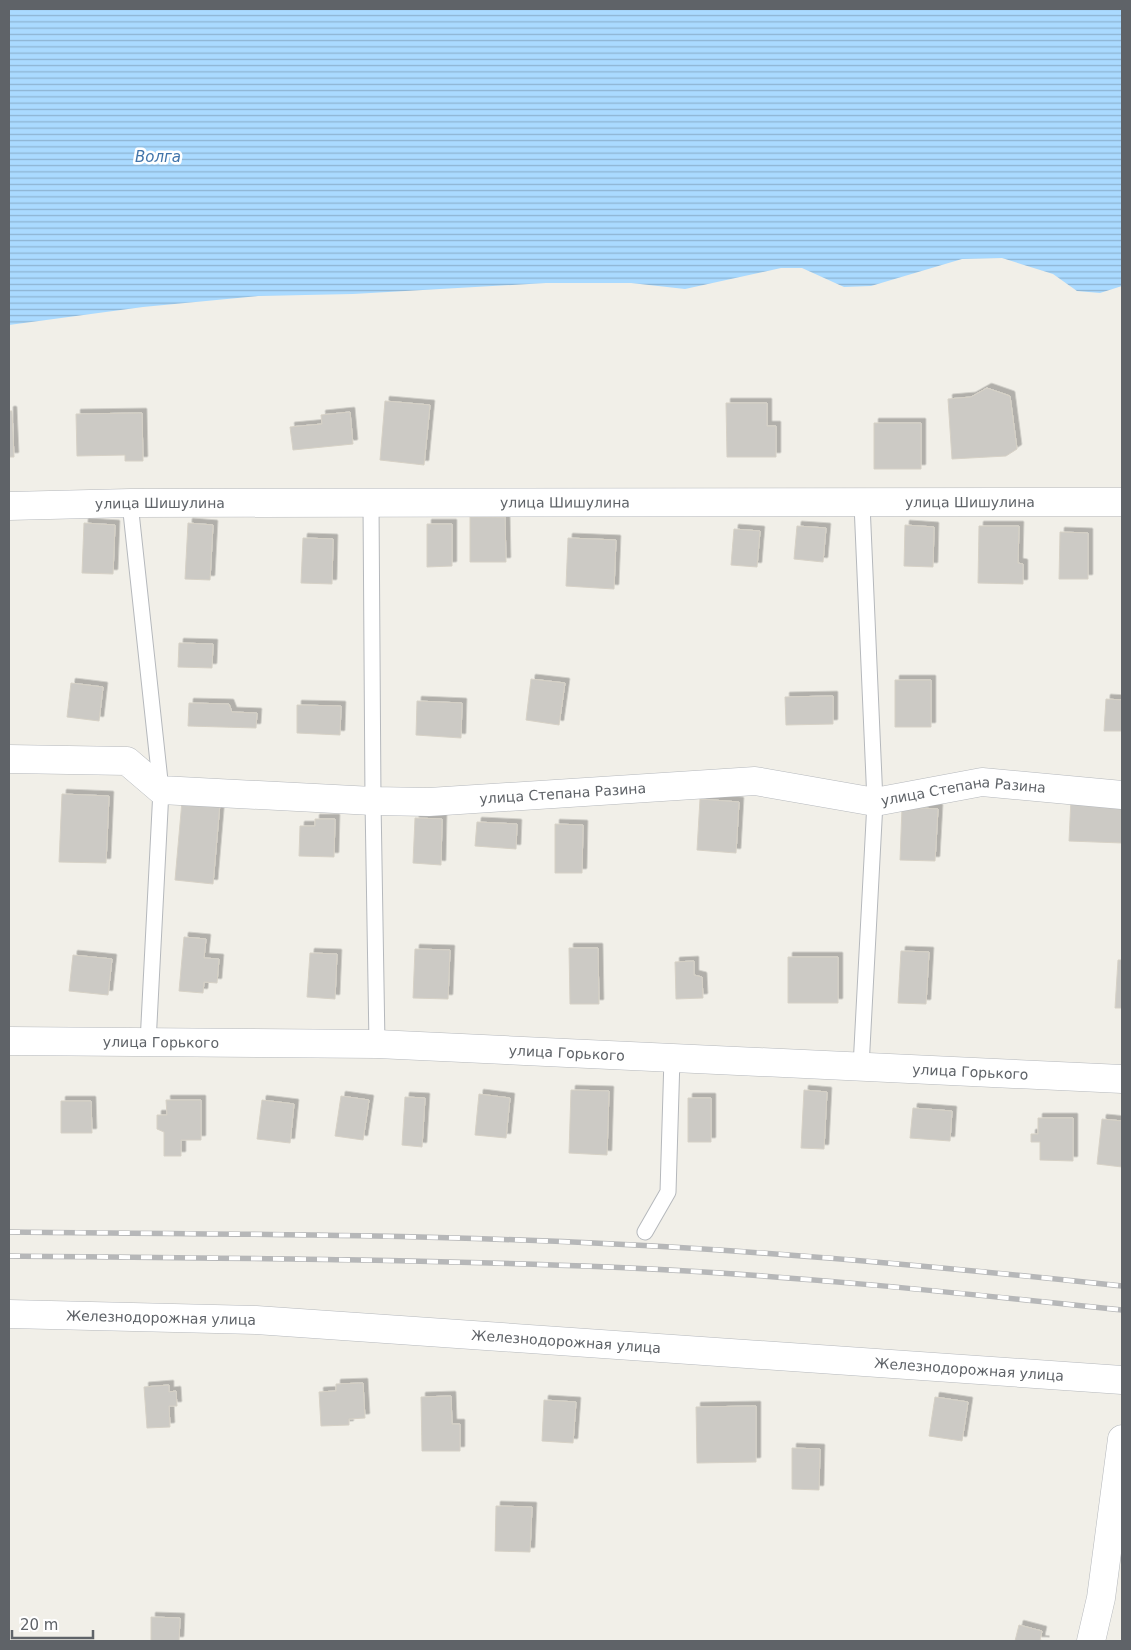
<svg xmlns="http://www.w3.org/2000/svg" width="1131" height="1650" font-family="'DejaVu Sans',sans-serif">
  <defs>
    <pattern id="water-rules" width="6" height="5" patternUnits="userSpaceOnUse" patternTransform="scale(1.25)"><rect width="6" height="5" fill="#aadaff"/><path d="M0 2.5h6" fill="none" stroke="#8eb4d2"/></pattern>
    <filter id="shadow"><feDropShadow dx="4.5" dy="-4.5" stdDeviation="0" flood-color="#0004"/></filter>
  </defs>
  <rect width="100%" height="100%" fill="#f1efe8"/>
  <!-- water -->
  <path fill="url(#water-rules)" d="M9,9h1113v277l-22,7 -23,-2 -24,-17 -51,-16 -40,1 -91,27 -27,1 -42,-19h-21l-96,21 -54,-6h-85l-193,11 -95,2 -115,11 -134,18z"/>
  <!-- building -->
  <path fill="#cccac5" stroke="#d6d1c6" filter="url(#shadow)" d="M987,388l23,8 7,53 -11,7 -54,3 -4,-60 23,-2z
    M385,401l45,4 -6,60 -44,-5z
    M726,403h41v23h9v31h-49z
    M9,411h3l2,46h-5z
    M350,412l3,32 -60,6 -3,-23 32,-3 -1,-9z
    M142,413l1,48h-18v-6l-48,1 -1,-42z
    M874,423h47v46h-47z
    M470,517h35l1,45h-36z
    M84,523l31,2 -2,49 -31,-1z
    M188,523l25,2 -3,55 -25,-1z
    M427,524h25v42l-25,1z
    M905,525l29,2 -1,40 -29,-1z
    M797,526l29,2 -3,34 -29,-3z
    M979,526h40l-1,37 5,1v20l-45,-1z
    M734,529l26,2 -3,36 -26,-2z
    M1060,532l28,1v46h-29z
    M303,538l30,1 -1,45 -31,-1z
    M568,538l48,2 -2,49 -48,-3z
    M179,643l34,1 -1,24 -34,-1z
    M531,679l34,4 -6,42 -33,-5z
    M895,680h36v47h-36z
    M71,683l32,4 -4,34 -32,-4z
    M833,696v28l-47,1 -1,-28z
    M1106,699l16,1v31h-18z
    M417,701l45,2 -1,35 -45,-3z
    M189,703l40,1 3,8 25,1 -1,15 -68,-2z
    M297,705l44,1 -1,29 -43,-2z
    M62,794l47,2 -3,67 -47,-1z
    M1071,798l51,3v42l-53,-2z
    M700,799l39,3 -3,51 -39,-3z
    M182,801l38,2 -7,81 -38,-4z
    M902,807l36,2 -3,52 -35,-1z
    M415,818l27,1 -1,46 -28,-2z
    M315,819h20l-1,38 -35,-1 1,-30h15z
    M477,822l40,2 -1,25 -41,-3z
    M555,824l28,1 -1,48h-27z
    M184,937l22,2 -2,19 15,1 -2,24 -13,-1 -1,11 -24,-2z
    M569,948h29l1,56h-29z
    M415,949l35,1 -2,49 -35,-1z
    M901,951l28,1 -3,52 -28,-1z
    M310,953l27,1 -2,45 -28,-2z
    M73,955l39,4 -4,36 -39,-4z
    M788,957h50v46h-50z
    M1118,960h4v48h-7z
    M694,961v14l8,2 1,21 -27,1 -1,-37z
    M571,1090l38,1 -2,64 -38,-2z
    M804,1090l23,2 -3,57 -23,-1z
    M479,1094l31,4 -4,40 -31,-3z
    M341,1096l28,4 -6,40 -28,-4z
    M405,1097l20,1 -3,49 -20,-2z
    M688,1098h23v44h-23z
    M166,1100h35v40h-20v16h-17v-24l-7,-3v-14h10z
    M262,1100l32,4 -4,39 -33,-4z
    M61,1101h30l1,32h-31z
    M913,1108l39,3 -2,30 -40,-3z
    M1038,1118h35v43l-33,-1v-18h-9v-8h7z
    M1102,1119l20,2v46l-25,-3z
    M363,1383l2,35 -16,1v6l-28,1 -2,-34 17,-1v-7z
    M169,1385v7l7,-1 1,15h-8l1,21 -23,1 -3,-41z
    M451,1396l1,28h8v27h-38l-1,-54z
    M935,1397l33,5 -6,39 -33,-5z
    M544,1400l32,2 -3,41 -31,-2z
    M756,1406v56l-59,1 -1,-56z
    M792,1448l28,1 -1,41 -27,-1z
    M496,1506l36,1 -2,45 -35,-1z
    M151,1617l29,1 -1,23h-28z
    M1019,1625l23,6 -2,9 5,1h-30z"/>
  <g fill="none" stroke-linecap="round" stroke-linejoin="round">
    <!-- service casing -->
    <g stroke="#b5b8bc" stroke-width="17">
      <path id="service" d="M130,503l31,287 -13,253
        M371,503l2,298 4,243
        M861,1067l14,-265 -13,-298
        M645,1232l23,-40 4,-134"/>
    </g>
    <!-- minor casing -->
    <g stroke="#b5b8bc" stroke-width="29">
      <g id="minor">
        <path id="s1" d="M9,506l121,-3 992,-1"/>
        <path id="s2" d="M9,759l118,2 34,29 212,11 56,1 326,-21 120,21 107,-20 140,13"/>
        <path id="s3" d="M9,1041l368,3 745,35"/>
        <path id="s4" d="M9,1314l247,6 866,60"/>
        <path d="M1091,1641l10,-43 21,-159"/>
      </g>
    </g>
    <!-- service -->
    <use href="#service" stroke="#fff" stroke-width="15"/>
    <!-- minor -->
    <use href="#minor" stroke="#fff" stroke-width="28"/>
    <!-- rail casing -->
    <g stroke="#b6b7b8" stroke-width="5.5">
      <path id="rail" d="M9,1232c201,2 404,2 605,12 170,8 339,24 508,42
        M9,1256c200,2 400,3 599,11 172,7 343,25 514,43"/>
    </g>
    <!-- rail -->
    <use href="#rail" stroke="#fff" stroke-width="4" stroke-dasharray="11" stroke-linecap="butt"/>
  </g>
  <g text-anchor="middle" stroke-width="5" stroke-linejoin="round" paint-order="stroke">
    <!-- street labels -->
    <g font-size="14" fill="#5f6368" stroke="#fff">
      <text dy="5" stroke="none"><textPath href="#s1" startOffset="961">улица Шишулина</textPath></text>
      <text dy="5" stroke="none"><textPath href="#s1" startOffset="151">улица Шишулина</textPath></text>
      <text dy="5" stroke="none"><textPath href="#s1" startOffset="556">улица Шишулина</textPath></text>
      <text dy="5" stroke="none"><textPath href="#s2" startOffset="565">улица Степана Разина</textPath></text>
      <text dy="5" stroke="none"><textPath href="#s2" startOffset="969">улица Степана Разина</textPath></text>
      <text dy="5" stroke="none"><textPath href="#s3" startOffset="152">улица Горького</textPath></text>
      <text dy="5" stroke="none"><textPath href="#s3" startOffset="558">улица Горького</textPath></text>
      <text dy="5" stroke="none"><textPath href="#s3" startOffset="962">улица Горького</textPath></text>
      <text dy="5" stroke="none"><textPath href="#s4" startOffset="152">Железнодорожная улица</textPath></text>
      <text dy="5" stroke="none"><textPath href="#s4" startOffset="558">Железнодорожная улица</textPath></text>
      <text dy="5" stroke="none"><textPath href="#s4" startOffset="962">Железнодорожная улица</textPath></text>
    </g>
    <!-- water labels -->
    <g font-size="15" font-style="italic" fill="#4174aa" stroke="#fff">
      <text x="158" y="162">Волга</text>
    </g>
  </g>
  <!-- border -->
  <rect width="1131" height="1650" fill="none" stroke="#5f6368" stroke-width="20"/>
  <!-- scale -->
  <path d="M12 1630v8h81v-8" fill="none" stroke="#5f6368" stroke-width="2.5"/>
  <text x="20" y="1630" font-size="15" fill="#5f6368" stroke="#ffffff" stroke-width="4" paint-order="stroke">20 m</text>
</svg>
